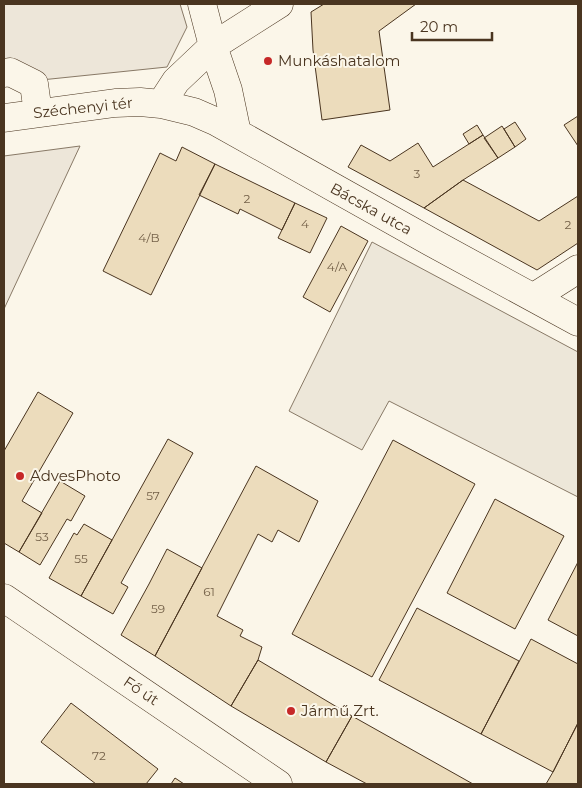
<svg xmlns="http://www.w3.org/2000/svg" width="582" height="788" font-family="Montserrat,sans-serif">
  <rect width="100%" height="100%" fill="#fbf6e9"/>
  <!-- green -->
  <path fill="#ede6d9" stroke="#887966" d="M4,4h176l7,23 -20,40 -126,13 -37,-22z
    M80,146l-76,163v-153z"/>
  <!-- parking -->
  <path fill="#ede7d9" stroke="#887966" d="M372,242l206,110v145l-189,-96 -27,49 -73,-39z"/>
  <!-- building -->
  <path fill="#ecdcbc" stroke="#4a3520" d="M324,4h92l-37,27 11,79 -68,10 -9,-70 -2,-38z
    M578,116v30l-14,-21z
    M515,122l11,17 -11,8 -11,-18z
    M477,125l6,10 -14,9 -6,-10z
    M502,126l13,21 -17,11 -14,-20z
    M483,135l15,23 -35,22 -39,28 -76,-41 13,-22 29,16 28,-18 15,24z
    M182,147l33,17 -64,131 -48,-24 57,-118 16,8z
    M215,164l80,39 -13,27 -42,-21 -2,5 -39,-19z
    M463,180l76,41 39,-25v47l-41,27 -113,-62z
    M295,203l32,15 -17,35 -32,-15z
    M341,226l27,15 -38,71 -27,-15z
    M38,392l35,21 -51,88 20,12 -23,39 -15,-9v-92z
    M168,439l25,14 -72,130 7,4 -15,27 -32,-18z
    M393,440l82,44 -103,193 -80,-43z
    M256,466l62,35 -19,41 -21,-12 -6,12 -14,-8 -41,82 26,14 -3,6 22,11 -4,13 -27,46 -76,-50z
    M60,481l25,15 -14,25 -4,-2 -27,46 -21,-13z
    M495,499l69,37 -49,93 -68,-36z
    M84,524l28,16 -31,56 -32,-18 25,-45 3,2z
    M167,549l35,19 -47,88 -34,-21 28,-51z
    M578,562v74l-30,-16z
    M417,608l102,53 -38,73 -102,-54z
    M531,639l47,25v59l-25,49 -72,-38z
    M258,660l94,56 -26,46 -95,-56z
    M71,703l87,66 -12,15h-50l-55,-42z
    M352,716l121,68h-106l-41,-22z
    M578,723v61h-32l7,-12z
    M175,778l9,6h-13z"/>
  <g fill="none" stroke-linecap="round" stroke-linejoin="round">
    <!-- minor casing -->
    <g stroke="#4a3520" stroke-width="29">
      <path id="minor" d="M4,73l6,-1 24,12 4,29
        M161,104l15,-23 37,-35 -11,-42
        M4,118l111,-15 25,-1 21,2 33,8 23,10 214,120 147,80
        M237,133l-9,-43 -15,-44 66,-42
        M534,297l44,-28
        M4,598l274,186"/>
    </g>
    <!-- minor -->
    <use href="#minor" stroke="#fbf6e9" stroke-width="28"/>
  </g>
  <!-- markers -->
  <g fill="#c62828" stroke="#fbf6e9" stroke-width="2">
    <circle cx="268" cy="61" r="5"/>
    <circle cx="20" cy="476" r="5"/>
    <circle cx="291" cy="711" r="5"/>
  </g>
  <g text-anchor="middle" stroke-width="4" stroke-linejoin="round" paint-order="stroke">
    <!-- number labels -->
    <g font-size="12" fill="#725f47">
      <text x="417" y="178">3</text>
      <text x="247" y="203">2</text>
      <text x="305" y="228">4</text>
      <text x="568" y="229">2</text>
      <text x="149" y="242">4/B</text>
      <text x="337" y="271">4/A</text>
      <text x="153" y="500">57</text>
      <text x="42" y="541">53</text>
      <text x="81" y="563">55</text>
      <text x="209" y="596">61</text>
      <text x="158" y="613">59</text>
      <text x="99" y="760">72</text>
    </g>
    <!-- poi labels -->
    <g font-size="15" fill="#4a3520" stroke="#fbf6e9" text-anchor="start">
      <text x="278" y="66">Munkáshatalom</text>
      <text x="30" y="481">AdvesPhoto</text>
      <text x="301" y="716">Jármű Zrt.</text>
    </g>
    <!-- street labels -->
    <g font-size="15" fill="#4a3520" stroke="#fbf6e9">
      <text transform="translate(83 108) rotate(-6)" y="5">Széchenyi tér</text>
      <text transform="translate(371 209) rotate(29)" y="5">Bácska utca</text>
      <text transform="translate(141 691) rotate(34)" y="5">Fő út</text>
    </g>
  </g>
  <!-- border -->
  <rect width="582" height="788" fill="none" stroke="#4a3520" stroke-width="10"/>
  <!-- scale -->
  <path d="M412 32v8h80v-8" fill="none" stroke="#4a3520" stroke-width="2.5"/>
  <text x="420" y="32" font-size="15" fill="#4a3520" stroke="#fbf6e9" stroke-width="4" paint-order="stroke">20 m</text>
</svg>
